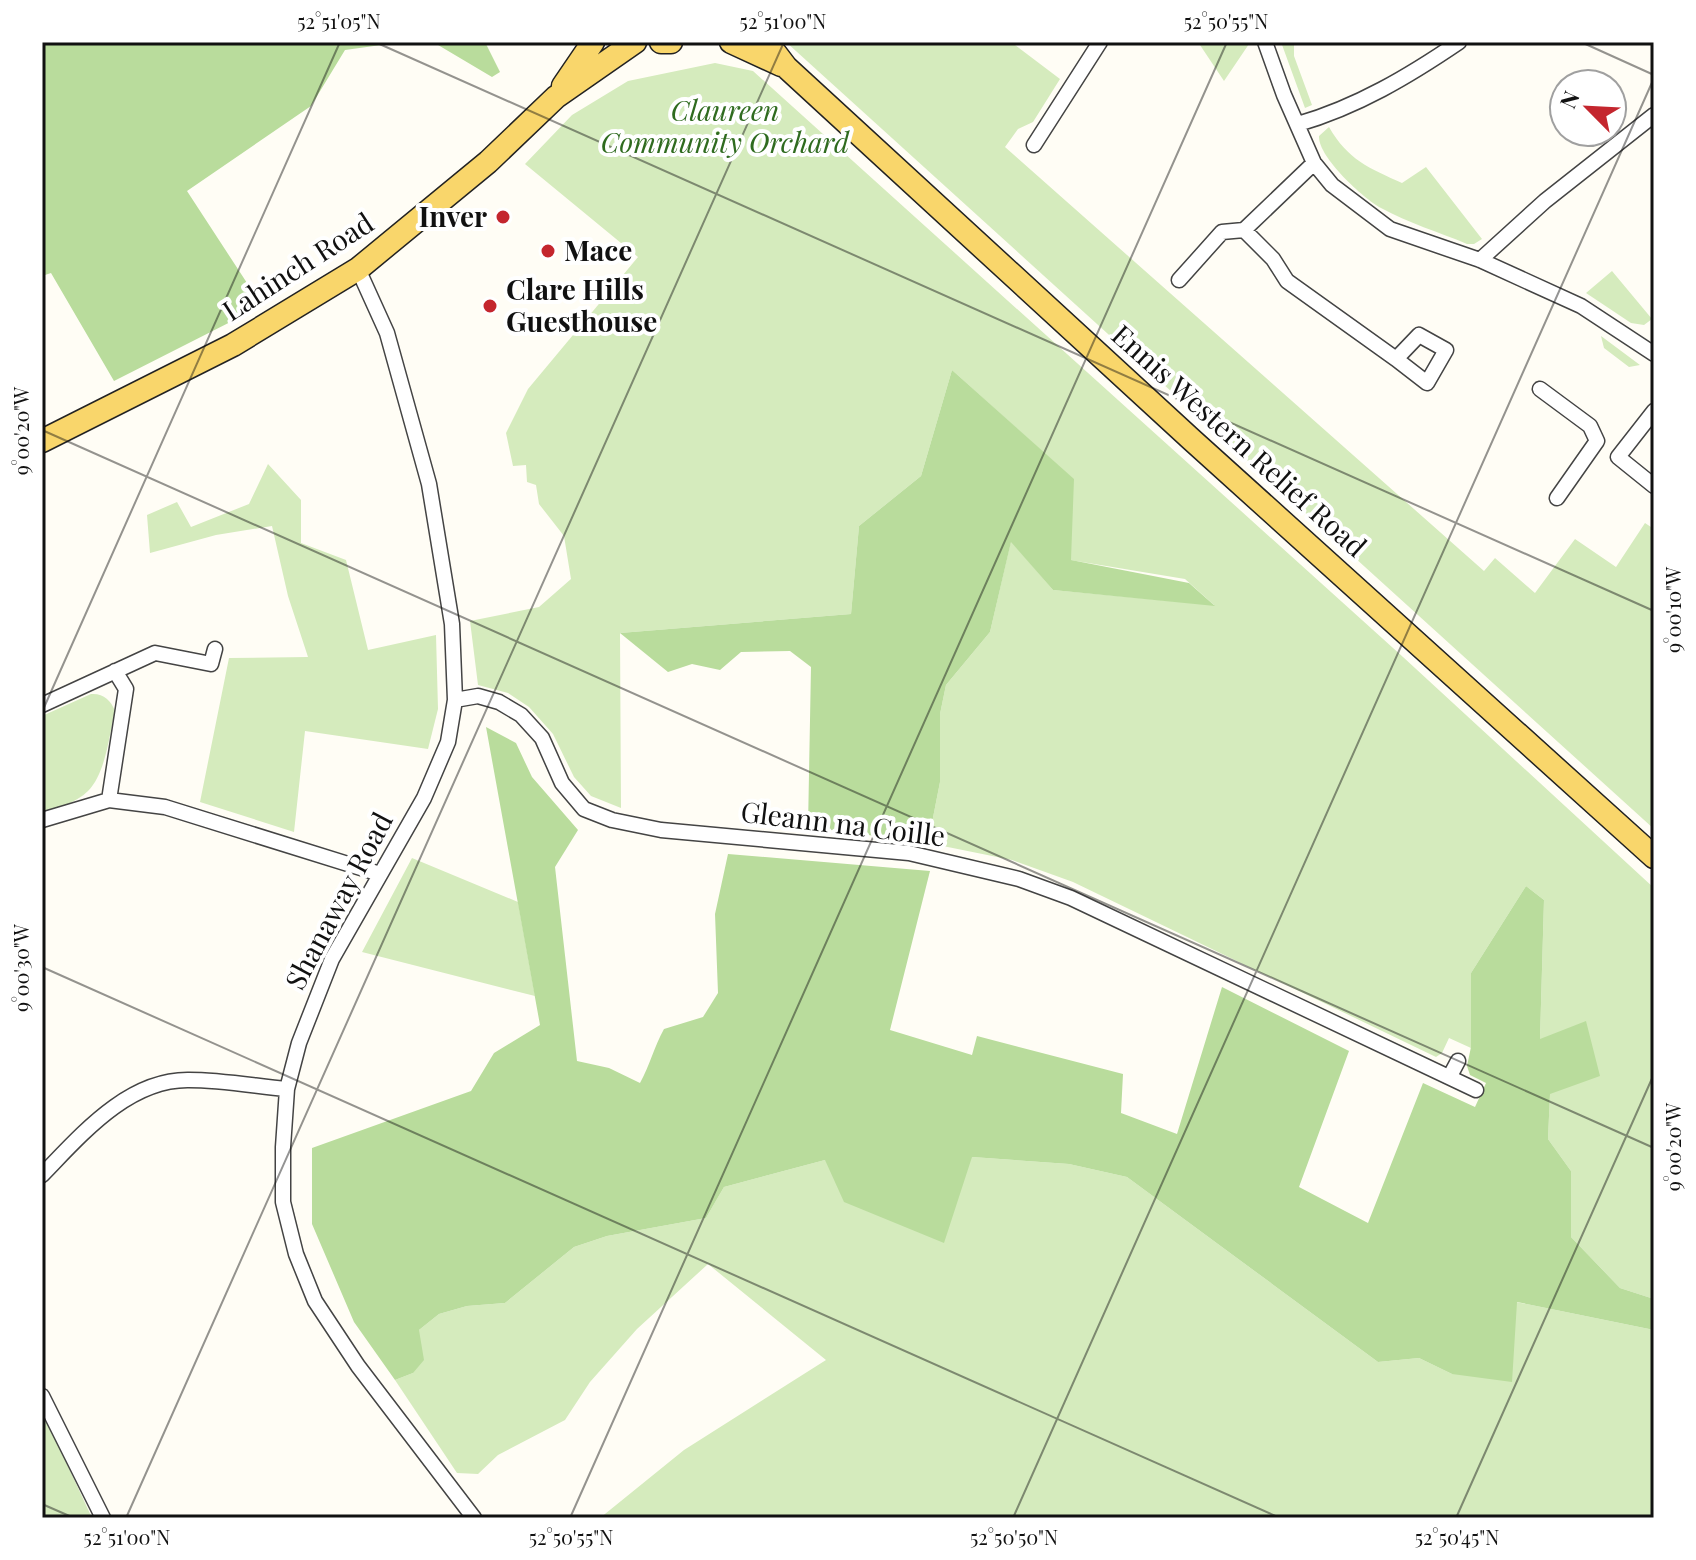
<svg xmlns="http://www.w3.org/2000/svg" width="1696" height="1560" font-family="'Playfair Display',serif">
  <rect width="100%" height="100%" fill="#fffdf5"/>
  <!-- green -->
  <path fill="#d5ebbd" d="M786,42h225l49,37 -27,43 -15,7 -13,18 479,424 11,-13 40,35 40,-54 41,28 29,-44 9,6v300z
    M1198,42h50l1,2 -25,37z
    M1281,42h13v14l18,49 -7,3z
    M715,63l38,8 650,586 251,231v411l-34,-11 -49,-51v-66l-23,-32 2,-46 49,-18 -59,-36 4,-139 -18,-14 -55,87v75l-22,-10 -7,15 -6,4 -363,-175 -61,-22 -84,-17 12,-61v-68l6,-29 44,-53 21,-91 42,49 161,15 -29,-26 -115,-19 3,-81 -121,-109 -31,106 -62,50 -8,88 -231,19 1,175 -30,-12 -17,-19 -21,-43 -24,-27 -21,-14 -30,-8 -8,-64 69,-14 32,-28 -7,-43 -25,-32 -3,-19 -9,-3 -1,-17 -13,1 -7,-33 22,-44 110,-132 -113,-93 47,-49 56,-34z
    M1329,127c19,33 40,41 73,56l24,-16 56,72 -8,5h-7c-28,-12 -59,-21 -86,-36 -18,-10 -63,-51 -62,-72z
    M1612,271l40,48 -8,6 -13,-2 -45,-30z
    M1601,336l39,29 -11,2 -25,-19z
    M268,464l33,36v43l45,17 22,90 68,-15 2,74 -10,40 -123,-18 -11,101 -94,-30 29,-144 79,-1 -20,-61 -16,-70 -56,9 -66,18 -3,-38 30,-13 14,25 58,-23z
    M91,694c12,-1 20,6 24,17 -6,24 -9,62 -27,80 -12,12 -31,17 -46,23v-98z
    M412,858l106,44 17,94 -173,-44z
    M972,1157l97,7 58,13 251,185 41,-4 33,16 64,-72 138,28v188h-1054l84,-68 142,-90 -118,-96 -71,65 -47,53 -25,38 -67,35 -20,19 -21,-1 -62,-93 18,-7 6,-43 20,-16 28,-8 38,-3 69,-56 33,-11 99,-18 18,-31 101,-27z
    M42,1411l5,10 45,97h-50z"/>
  <!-- forest -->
  <path fill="#b9dc9c" d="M42,42h361l-58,8 -34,56 -124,85 75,115 -148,75 -63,-108 -9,3z
    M433,42h52l15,30 -8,5z
    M952,370l122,109 -3,81 118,23 26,23 -162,-16 -42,-48 -21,90 -44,53 -6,29v68l-12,61 -120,-16 3,-160 -21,-16 -49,1 -21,18 -28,-6 -24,8 -48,-39 231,-19 8,-88 62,-50z
    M486,727l30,16 16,34 46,53 -23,37 22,194 32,7 31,15c10,-18 14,-36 24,-54l39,-12 15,-24 -3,-79 13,-60 202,17 -40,159 82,25 5,-19 146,38 -2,39 56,21 45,-147 127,64 -50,136 69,36 55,-140 52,24 11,-24 -16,-8 -3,-9 4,-19v-74l55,-87 18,14 -4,139 46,-18 14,55 -50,18 -2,45 23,32v66l49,51 34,11v31l-137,-28 -5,80 -60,-8 -33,-16 -41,4 -251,-185 -58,-13 -97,-7 -28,86 -100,-41 -19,-42 -101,27 -18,31 -99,18 -33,11 -69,56 -38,3 -28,8 -20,16 5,30 -11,13 -18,7 -41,-58 -42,-98v-76l159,-57 23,-38 46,-28z"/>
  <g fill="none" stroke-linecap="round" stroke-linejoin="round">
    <!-- minor casing -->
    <g stroke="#444" stroke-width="17">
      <path id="minor" d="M1265,42l19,53 30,68 18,22 58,44 90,31 101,46 73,48
        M1298,124c59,-17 111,-48 161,-82
        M1034,145l66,-103
        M1314,163l-70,67 29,29 14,22 109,78 23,-24 27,15 -19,33 -31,-24
        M1480,260l65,-59 109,-86
        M358,269l29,64 42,151 23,140 3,76 -7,42 -24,56 -92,161 -33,84 -12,46 -4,58v55l13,52 19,47 43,65 116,152
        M1179,280l43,-48 22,-2
        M1540,389l50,37 7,15 -40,57
        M1654,411l-36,46 36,29
        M455,700l23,-4 21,6 22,13 21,23 20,45 22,26 28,11 49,10 248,23 110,26 52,19 405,192
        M42,705l113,-52 56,11 4,-15
        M109,800l17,-111 -11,-18
        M42,820l67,-20 56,7 215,67
        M1450,1076l8,-15
        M42,1175c39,-40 86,-96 147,-95 32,0 66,6 98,9
        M42,1396l61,122"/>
    </g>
    <!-- primary casing -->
    <g stroke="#222" stroke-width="25">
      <path id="primary" d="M661,42h10
        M731,42l50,23
        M767,42l19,25 406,373 462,417
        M563,86l30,-44
        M42,441l191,-96 125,-76 130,-107 68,-65 79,-55"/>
    </g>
    <!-- minor -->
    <use href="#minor" stroke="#fff" stroke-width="14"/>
    <!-- primary -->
    <use href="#primary" stroke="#f9d66b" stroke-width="22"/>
  </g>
  <!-- ticks -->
  <path fill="none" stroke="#111" stroke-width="2" stroke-opacity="0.45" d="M375,42l1279,569M1581,42l73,33M42,430l1612,718M42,712l298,-670M42,967l1238,551M42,1504l32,14M126,1518l658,-1476M570,1518l657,-1476M1013,1518l641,-1440M1456,1518l198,-444"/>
  <!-- markers -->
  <g fill="#c4262e" stroke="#fff" stroke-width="3">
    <circle cx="503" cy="217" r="8"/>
    <circle cx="548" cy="251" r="8"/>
    <circle cx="490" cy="306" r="8"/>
  </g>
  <g text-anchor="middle" stroke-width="8" stroke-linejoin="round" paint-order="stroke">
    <!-- park labels -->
    <g font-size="28" font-style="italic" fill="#2f6b1f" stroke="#fff">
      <text x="725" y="121">Claureen<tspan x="725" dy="32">Community Orchard</tspan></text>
    </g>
    <!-- poi labels -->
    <g font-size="28" font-weight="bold" fill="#111" stroke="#fff" text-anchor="start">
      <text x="487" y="227" text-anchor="end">Inver</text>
      <text x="564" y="261">Mace</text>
      <text x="506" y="300">Clare Hills<tspan x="506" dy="32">Guesthouse</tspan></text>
    </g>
    <!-- street labels -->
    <g font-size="28" fill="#111" stroke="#fff">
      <text transform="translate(298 267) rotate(-33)" y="10">Lahinch Road</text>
      <text transform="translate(1239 441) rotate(42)" y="10">Ennis Western Relief Road</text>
      <text transform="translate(843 824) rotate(7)" y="10">Gleann na Coille</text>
      <text transform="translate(339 901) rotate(-62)" y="10">Shanaway Road</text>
    </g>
  </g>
  <!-- border -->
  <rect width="1696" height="1560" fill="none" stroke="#ffffff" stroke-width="88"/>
  <!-- north arrow -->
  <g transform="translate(1588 108) rotate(294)"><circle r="38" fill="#ffffff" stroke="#a0a0a0" stroke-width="2"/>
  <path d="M0-6L14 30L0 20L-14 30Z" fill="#c4262e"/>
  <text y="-12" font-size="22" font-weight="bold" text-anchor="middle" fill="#111111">N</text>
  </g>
  <rect x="44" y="44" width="1608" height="1472" fill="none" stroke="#111" stroke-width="3"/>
  <g font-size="20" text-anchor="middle" fill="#111">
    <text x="339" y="29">52°51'05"N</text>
    <text x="783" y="29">52°51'00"N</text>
    <text x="1226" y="29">52°50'55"N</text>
    <text transform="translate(22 431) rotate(-90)" y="7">9°00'20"W</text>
    <text transform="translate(1674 610) rotate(-90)" y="7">9°00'10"W</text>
    <text transform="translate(22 968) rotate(-90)" y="7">9°00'30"W</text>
    <text transform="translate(1674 1147) rotate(-90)" y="7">9°00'20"W</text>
    <text x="127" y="1545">52°51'00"N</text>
    <text x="571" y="1545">52°50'55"N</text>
    <text x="1014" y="1545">52°50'50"N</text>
    <text x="1457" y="1545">52°50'45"N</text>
  </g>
</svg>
